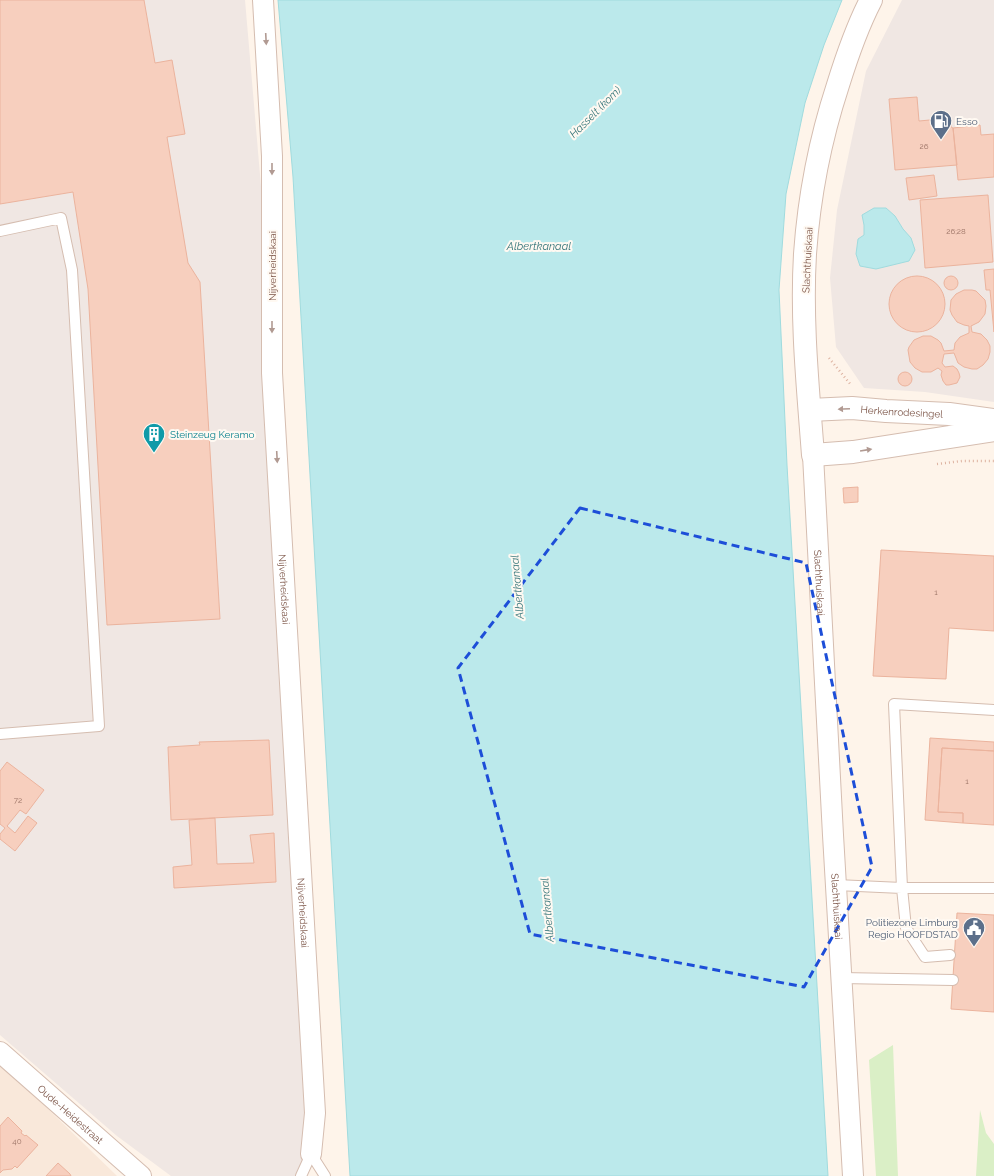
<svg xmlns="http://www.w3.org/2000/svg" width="994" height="1176" font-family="Raleway,sans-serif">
  <rect width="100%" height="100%" fill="#fef4ea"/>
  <!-- residential -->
  <path fill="#f9e8da" d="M0,1065l16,13 101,98h-117z"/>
  <!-- industrial -->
  <path fill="#f0e7e3" d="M0,0h245l17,198 49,956 -15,22h-125l-54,-40 -117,-101z
    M902,0h92v402l-69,-10 -61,-4 -28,-41 -6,-69 7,-68 29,-139z"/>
  <!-- green -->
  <path fill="#daefc6" d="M893,1045l5,131h-22l-7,-116z
    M980,1110l6,23 8,11v32h-18z"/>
  <!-- water -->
  <path fill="#bbe9eb" stroke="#a0dbde" d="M278,0h564l-18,45 -19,58 -19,91 -7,96 8,175 41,711h-478l-57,-999z
    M874,208h12l9,8 8,13 8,9 4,12 -6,11 -33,8 -16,-3 -4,-12 2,-15 6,-4v-10l-2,-10z"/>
  <!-- building -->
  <path fill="#f7cfbe" stroke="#ebb39d" d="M0,0h144l11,63 17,-3 13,74 -18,3 21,126 12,19 20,337 -113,6 -19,-336 -15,-97 -73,12z
    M917,97l2,24 32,-3v9l2,1 4,37 -62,5 -6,-71z
    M980,125l1,10 13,-1v43l-36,3 -5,-52z
    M934,175l3,21 -28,4 -3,-22z
    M988,195l5,67 -68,6 -5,-68z
    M994,269v63l-4,-42h-4l-2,-20z
    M889 304a28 28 0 1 1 56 0a28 28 0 1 1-56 0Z
    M944 283a7 7 0 1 1 14 0a7 7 0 1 1-14 0Z
    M964,290h8l4,1 9,9 1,6 -1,8 -6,8 -8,4 1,6 9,2 6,6 3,6v6l-2,7 -5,6 -6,4h-5l-8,-2 -6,-4 -4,-10 -10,1 -2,9 3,4 8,-1 4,3 2,4 1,4 -3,6 -8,2h-3l-3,-4 -2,-6 1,-4 -4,-3 -7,4h-9l-7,-4 -5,-6 -2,-12 1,-3 5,-7 9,-4h8l7,4 3,3 3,8 10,-1 1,-7 5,-6 9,-4v-7l-5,-1 -7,-3 -5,-7 -2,-5 1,-10 5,-6z
    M898 379a7 7 0 1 1 14 0a7 7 0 1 1-14 0Z
    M858,487v15l-14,1 -1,-15z
    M881,550l113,6v75l-45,-3 -3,51 -73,-3z
    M930,738l64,4v9l-52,-3 -4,64 25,1v10l-38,-3z
    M269,740l4,75 -102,5 -3,-73 32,-2 -1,-3z
    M942,748l52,3v74l-31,-2v-10l-25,-1z
    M7,762l37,28 -18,24 -6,-4 -13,16 8,7 13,-17 9,7 -22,28 -15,-12v-5l5,-6 -5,-4v-53z
    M215,818l2,46 37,-1 -4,-28 24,-2 2,49 -102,6 -1,-21 19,-2 -3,-45z
    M957,913l37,2v97l-43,-3z
    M8,1117l14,14 -1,2 4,3 1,-1 12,10 -21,23 -2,-2 -3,3 -9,1 -3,3v-47z
    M58,1163l12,11 1,2h-25z"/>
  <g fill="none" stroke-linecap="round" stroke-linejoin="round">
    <!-- service casing -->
    <g stroke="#d5bdb0" stroke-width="12">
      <path id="service" d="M0,231l61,-13 11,52 27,456 -99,8
        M836,885l66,3 -8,-184 100,6
        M950,955l-25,2 -19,-29 -4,-40h92
        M841,978l112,2
        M311,1154l14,22
        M301,1176l10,-22"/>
    </g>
    <!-- minor casing -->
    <g stroke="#d5bdb0" stroke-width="22">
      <g id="minor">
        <path id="s1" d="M263,0l9,156v217l43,740 -4,41"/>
        <path id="s2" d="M813,455l20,380 20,341"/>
        <path id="s3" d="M0,1052l141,124"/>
      </g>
    </g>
    <!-- tertiary casing -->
    <g stroke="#d5bdb0" stroke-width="24">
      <g id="tertiary">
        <path d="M871,0c-14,27 -24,56 -33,85 -18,55 -29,112 -33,169 -4,67 3,134 8,201l40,-3 141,-22"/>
        <path id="s4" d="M810,410l42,-2 34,3 63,3 45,6"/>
      </g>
    </g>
    <!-- path -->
    <path stroke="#ddb2a0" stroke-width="2.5" stroke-dasharray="1 3" stroke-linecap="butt" d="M829,358l22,27
      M937,464l25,-3h32"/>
    <!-- service -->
    <use href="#service" stroke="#fff" stroke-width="10"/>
    <!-- minor -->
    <use href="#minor" stroke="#fff" stroke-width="20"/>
    <!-- tertiary -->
    <use href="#tertiary" stroke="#fff" stroke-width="22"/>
  </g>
  <!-- one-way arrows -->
  <defs><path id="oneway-solid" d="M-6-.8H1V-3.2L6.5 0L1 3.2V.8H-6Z"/></defs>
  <g fill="#b19a92">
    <use href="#oneway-solid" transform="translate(266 39) rotate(87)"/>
    <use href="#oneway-solid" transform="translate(272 169) rotate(90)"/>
    <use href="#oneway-solid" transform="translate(272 327) rotate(90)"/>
    <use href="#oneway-solid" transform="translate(844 409) rotate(178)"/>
    <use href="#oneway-solid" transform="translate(866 450) rotate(-9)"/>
    <use href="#oneway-solid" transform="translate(277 457) rotate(87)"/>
  </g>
  <!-- marked area -->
  <path fill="none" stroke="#1d4ed8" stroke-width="3" stroke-dasharray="8 5" stroke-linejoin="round" d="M580,508l226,55 66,304 -68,120 -274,-53 -72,-266z"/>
  <!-- icons -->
  <defs>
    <g id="fuel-pin" transform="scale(1.15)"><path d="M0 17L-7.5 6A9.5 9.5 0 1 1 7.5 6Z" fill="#5c6f8a" stroke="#fff9f2"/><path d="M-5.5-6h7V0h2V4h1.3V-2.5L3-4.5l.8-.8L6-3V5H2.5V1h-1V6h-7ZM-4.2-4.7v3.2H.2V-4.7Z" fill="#fff"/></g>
    <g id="building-pin" transform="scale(1.15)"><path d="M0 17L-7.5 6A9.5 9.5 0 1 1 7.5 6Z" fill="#0f9aa8" stroke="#fff9f2"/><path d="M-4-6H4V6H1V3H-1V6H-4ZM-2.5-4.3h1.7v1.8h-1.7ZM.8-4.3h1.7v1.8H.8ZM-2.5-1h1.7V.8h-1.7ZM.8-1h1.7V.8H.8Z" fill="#fff"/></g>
    <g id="civic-pin" transform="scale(1.15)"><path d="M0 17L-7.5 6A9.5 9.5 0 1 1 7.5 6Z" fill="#5c6f8a" stroke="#fff9f2"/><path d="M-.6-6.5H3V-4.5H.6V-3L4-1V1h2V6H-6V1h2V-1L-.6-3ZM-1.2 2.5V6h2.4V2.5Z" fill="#fff"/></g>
  </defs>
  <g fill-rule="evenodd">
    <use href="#fuel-pin" x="941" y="121"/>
    <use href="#building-pin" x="154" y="434"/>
    <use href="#civic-pin" x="974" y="928"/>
  </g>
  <g text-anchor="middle" stroke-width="4" stroke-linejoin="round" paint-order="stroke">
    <!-- number labels -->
    <g font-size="8" fill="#9c7466">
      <text x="924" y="149">26</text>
      <text x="956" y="234">26;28</text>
      <text x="936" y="595">1</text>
      <text x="967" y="784">1</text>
      <text x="18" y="803">72</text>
      <text x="17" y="1144">40</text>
    </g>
    <!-- service labels -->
    <g font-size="10" fill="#4e5e75" stroke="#fff9f2" text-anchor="start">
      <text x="956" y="125">Esso</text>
      <text x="958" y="926" text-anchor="end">Politiezone Limburg<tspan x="958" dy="12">Regio HOOFDSTAD</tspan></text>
    </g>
    <!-- street labels -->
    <g font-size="10" fill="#7d5649" stroke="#fff9f2">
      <text transform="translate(807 260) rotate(-87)" y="4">Slachthuiskaai</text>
      <text transform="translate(272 266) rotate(-90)" y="4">Nijverheidskaai</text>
      <text dy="4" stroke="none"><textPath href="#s4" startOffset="92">Herkenrodesingel</textPath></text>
      <text dy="4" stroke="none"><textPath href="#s2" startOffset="128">Slachthuiskaai</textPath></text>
      <text dy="4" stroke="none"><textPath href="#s1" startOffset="590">Nijverheidskaai</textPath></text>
      <text dy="4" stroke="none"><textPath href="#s2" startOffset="452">Slachthuiskaai</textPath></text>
      <text dy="4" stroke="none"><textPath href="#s1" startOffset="914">Nijverheidskaai</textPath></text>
      <text dy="4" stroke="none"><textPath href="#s3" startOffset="94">Oude-Heidestraat</textPath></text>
    </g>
    <!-- culture labels -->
    <g font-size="10" fill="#0d838f" stroke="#fff9f2" text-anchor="start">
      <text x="170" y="438">Steinzeug Keramo</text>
    </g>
    <!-- water labels -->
    <g font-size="11" font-style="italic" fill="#38777b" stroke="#fff9f2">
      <text transform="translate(595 112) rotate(-45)" y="4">Hasselt (kom)</text>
      <text x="539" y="250">Albertkanaal</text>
      <text transform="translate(517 587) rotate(-95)" y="4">Albertkanaal</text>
      <text transform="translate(547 910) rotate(-95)" y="4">Albertkanaal</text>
    </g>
  </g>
</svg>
